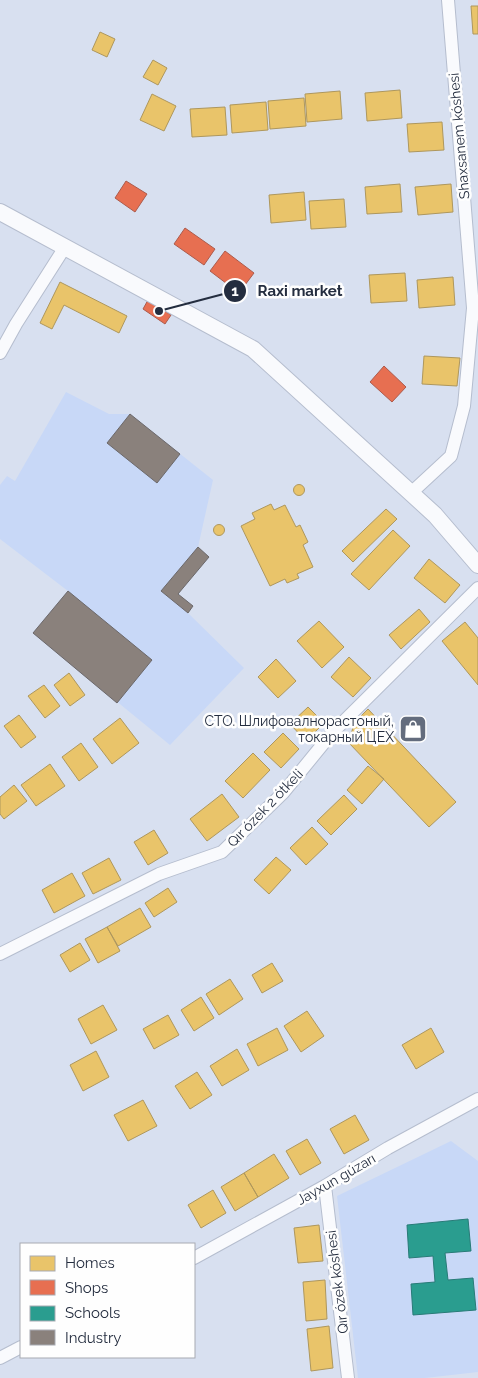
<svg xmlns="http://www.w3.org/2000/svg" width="478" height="1378" font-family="Raleway,sans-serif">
  <rect width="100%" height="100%" fill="#d8e0f0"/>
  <!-- built -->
  <path fill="#c8d8f7" d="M66,392l43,22h21l83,66 -15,67 -36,44 26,22 56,55 -74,77 -137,-112 35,-42 -68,-52v-54l7,-9 8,5z
    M451,1141l27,20v211l-53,6h-67l-21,-182z"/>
  <!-- homes -->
  <path fill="#e9c46a" stroke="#ae975d" d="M471,6h7v28h-5z
    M100,32l15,7 -8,18 -15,-7z
    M153,60l14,8 -9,17 -15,-8z
    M400,90l2,28 -35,3 -2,-28z
    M340,91l2,28 -35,3 -2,-28z
    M152,94l24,12 -12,25 -24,-11z
    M304,98l2,28 -36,3 -2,-28z
    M266,102l2,28 -36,3 -2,-28z
    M225,107l2,28 -35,2 -2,-28z
    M442,122l2,28 -35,2 -2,-28z
    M400,184l2,28 -35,2 -2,-27z
    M451,184l2,28 -35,3 -3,-28z
    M304,192l2,28 -35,3 -2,-28z
    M344,199l2,28 -35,2 -2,-28z
    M405,273l2,28 -36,2 -2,-28z
    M453,277l2,28 -36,3 -2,-28z
    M60,282l67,34 -8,17 -55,-28 -12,24 -12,-6z
    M424,356l36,2 -3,28 -35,-2z
    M293.5 490a5.5 5.5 0 1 1 11 0a5.5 5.5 0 1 1-11 0Z
    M271,504l3,6 11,-5 11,22 4,-2 8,17 -5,3 10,22 -16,7 2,4 -12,5 -2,-4 -15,7 -29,-60 14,-7 -3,-6z
    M386,509l11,10 -44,43 -11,-11z
    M213.5 530a5.5 5.5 0 1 1 11 0a5.5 5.5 0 1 1-11 0Z
    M393,530l17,16 -41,44 -18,-16z
    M429,559l31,26 -15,18 -31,-25z
    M419,609l11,13 -29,27 -12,-14z
    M319,621l25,26 -22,21 -25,-27z
    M465,622l13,16v47l-36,-44z
    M349,657l22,21 -18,19 -22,-20z
    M276,659l20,22 -18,17 -20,-21z
    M69,673l16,22 -15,11 -16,-21z
    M44,685l16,21 -15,12 -17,-22z
    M308,707l16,16 -18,18 -16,-17z
    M368,709l88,93 -27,25 -80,-84 5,-20z
    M19,715l17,22 -15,11 -17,-22z
    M120,718l19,25 -27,21 -19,-25z
    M283,733l16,16 -18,19 -17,-16z
    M81,743l17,24 -19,14 -17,-24z
    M253,753l17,17 -27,28 -18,-17z
    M50,764l15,22 -29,20 -15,-21z
    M368,766l16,13 -22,25 -15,-14z
    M14,785l13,16 -23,18 -4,-5v-17z
    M222,794l17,23 -32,24 -17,-22z
    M344,795l13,14 -26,26 -14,-14z
    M312,827l16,17 -22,21 -16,-17z
    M154,830l14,23 -20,12 -14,-23z
    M276,857l15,13 -22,24 -15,-14z
    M109,858l12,22 -28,14 -11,-21z
    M72,873l13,23 -31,17 -12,-23z
    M168,888l9,14 -23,15 -9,-14z
    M140,908l11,19 -33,19 -11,-19z
    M107,927l13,24 -22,12 -13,-24z
    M80,943l10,17 -20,12 -10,-17z
    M272,963l11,18 -21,12 -10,-18z
    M230,979l13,20 -24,16 -13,-21z
    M201,997l13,21 -20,13 -13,-21z
    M103,1005l14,25 -26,14 -13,-25z
    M307,1011l17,25 -23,16 -17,-26z
    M168,1015l11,20 -25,14 -11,-20z
    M277,1028l11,22 -30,16 -11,-22z
    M431,1028l13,24 -28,17 -14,-24z
    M237,1049l12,21 -27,16 -12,-20z
    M96,1051l13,26 -26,14 -13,-26z
    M197,1072l15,23 -22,14 -15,-23z
    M143,1100l14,26 -29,15 -14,-26z
    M355,1115l14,25 -25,14 -14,-25z
    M307,1139l14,24 -21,12 -14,-24z
    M274,1154l15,24 -31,19 -14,-24z
    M244,1173l14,24 -23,14 -14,-24z
    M213,1190l13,23 -25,15 -13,-23z
    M319,1225l4,36 -25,2 -4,-35z
    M325,1280l2,39 -21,2 -3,-39z
    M329,1326l4,42 -22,3 -4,-42z"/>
  <!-- shops -->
  <path fill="#e76f51" stroke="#ac5b4c" d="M126,181l21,13 -12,18 -20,-14z
    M185,228l30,21 -11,16 -30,-21z
    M225,251l29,22 -15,20 -29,-22z
    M148,300l23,15 -6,9 -22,-15z
    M384,366l22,21 -14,15 -22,-20z"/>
  <!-- schools -->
  <path fill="#2a9d8f" stroke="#287b77" d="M468,1219l3,32 -26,2 3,27 25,-2 3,32 -63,5 -2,-31 24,-2 -2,-26 -24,2 -2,-33z"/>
  <!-- industry -->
  <path fill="#8a817c" stroke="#6b686a" d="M130,414l50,40 -23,29 -50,-40z
    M198,547l11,10 -31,37 15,12 -5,7 -27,-22z
    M68,591l84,69 -35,43 -84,-70z"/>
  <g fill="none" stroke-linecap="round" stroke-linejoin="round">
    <!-- minor casing -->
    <g stroke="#b5bdce" stroke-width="14">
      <path id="minor" d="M0,353l16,-29 49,-77
        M411,493l40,-37 13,-50 9,-98 -25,-308
        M0,954l159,-80 63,-22 61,-59 49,-60 146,-145
        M325,1186l23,192
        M194,1258l131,-72 63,-38 90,-49
        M0,1358l21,-11"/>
    </g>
    <!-- tertiary casing -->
    <g stroke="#b5bdce" stroke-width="18">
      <path id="tertiary" d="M0,212l253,137 182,166 43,50"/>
    </g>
    <!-- minor -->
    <use href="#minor" stroke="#f9fafd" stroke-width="12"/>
    <!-- tertiary -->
    <use href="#tertiary" stroke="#f9fafd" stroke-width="16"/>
  </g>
  <!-- icons -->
  <defs>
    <g id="shop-square" transform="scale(1.4375)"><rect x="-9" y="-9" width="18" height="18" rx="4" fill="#636c7d" stroke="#fefefe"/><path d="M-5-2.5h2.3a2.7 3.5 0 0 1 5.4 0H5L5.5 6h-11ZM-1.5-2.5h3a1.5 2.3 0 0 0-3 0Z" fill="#fff"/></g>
  </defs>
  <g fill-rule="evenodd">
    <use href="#shop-square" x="413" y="729"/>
  </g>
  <g text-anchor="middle" stroke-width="5" stroke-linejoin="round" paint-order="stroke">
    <!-- street labels -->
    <g font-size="14" fill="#242d3f" stroke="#fefefe">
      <text transform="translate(459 136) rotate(-95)" y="5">Shaxsanem kóshesi</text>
      <text transform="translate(265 808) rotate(-46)" y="5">Qır ózek 2 ótkeli</text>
      <text transform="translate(336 1179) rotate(-30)" y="5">Jayxun gúzarı</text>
      <text transform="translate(337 1282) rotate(-97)" y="5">Qır ózek kóshesi</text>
    </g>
    <!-- poi labels -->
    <g font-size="14" fill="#242d3f" stroke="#fefefe" text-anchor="end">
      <text x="394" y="726">СТО. Шлифовалнорастоный,<tspan x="394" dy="16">токарный ЦЕХ</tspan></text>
    </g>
  </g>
  <!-- callouts -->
  <path fill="none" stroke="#242d3f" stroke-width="2" d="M159 311L235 291"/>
  <g fill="#242d3f" stroke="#fefefe" stroke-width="2">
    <circle cx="159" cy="311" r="5"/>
    <circle cx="235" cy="291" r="12"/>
  </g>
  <g font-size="15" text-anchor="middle" font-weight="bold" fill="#fff">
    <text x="235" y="296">1</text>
  </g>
  <g font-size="15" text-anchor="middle" font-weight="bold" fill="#242d3f" stroke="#fefefe" stroke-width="5" stroke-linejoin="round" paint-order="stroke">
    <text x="300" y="296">Raxi market</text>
  </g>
  <!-- legend -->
  <rect x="20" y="1243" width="175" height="115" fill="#fefefe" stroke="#a7aab2"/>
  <rect x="30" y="1256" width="25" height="15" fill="#e9c46a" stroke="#a7aab2"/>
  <text x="65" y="1268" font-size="15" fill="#242d3f">Homes</text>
  <rect x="30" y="1280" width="25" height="15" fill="#e76f51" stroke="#a7aab2"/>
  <text x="65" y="1293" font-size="15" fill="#242d3f">Shops</text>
  <rect x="30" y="1306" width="25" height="15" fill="#2a9d8f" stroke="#a7aab2"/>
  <text x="65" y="1318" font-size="15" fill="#242d3f">Schools</text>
  <rect x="30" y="1330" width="25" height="15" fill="#8a817c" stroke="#a7aab2"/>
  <text x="65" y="1343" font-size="15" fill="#242d3f">Industry</text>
</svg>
